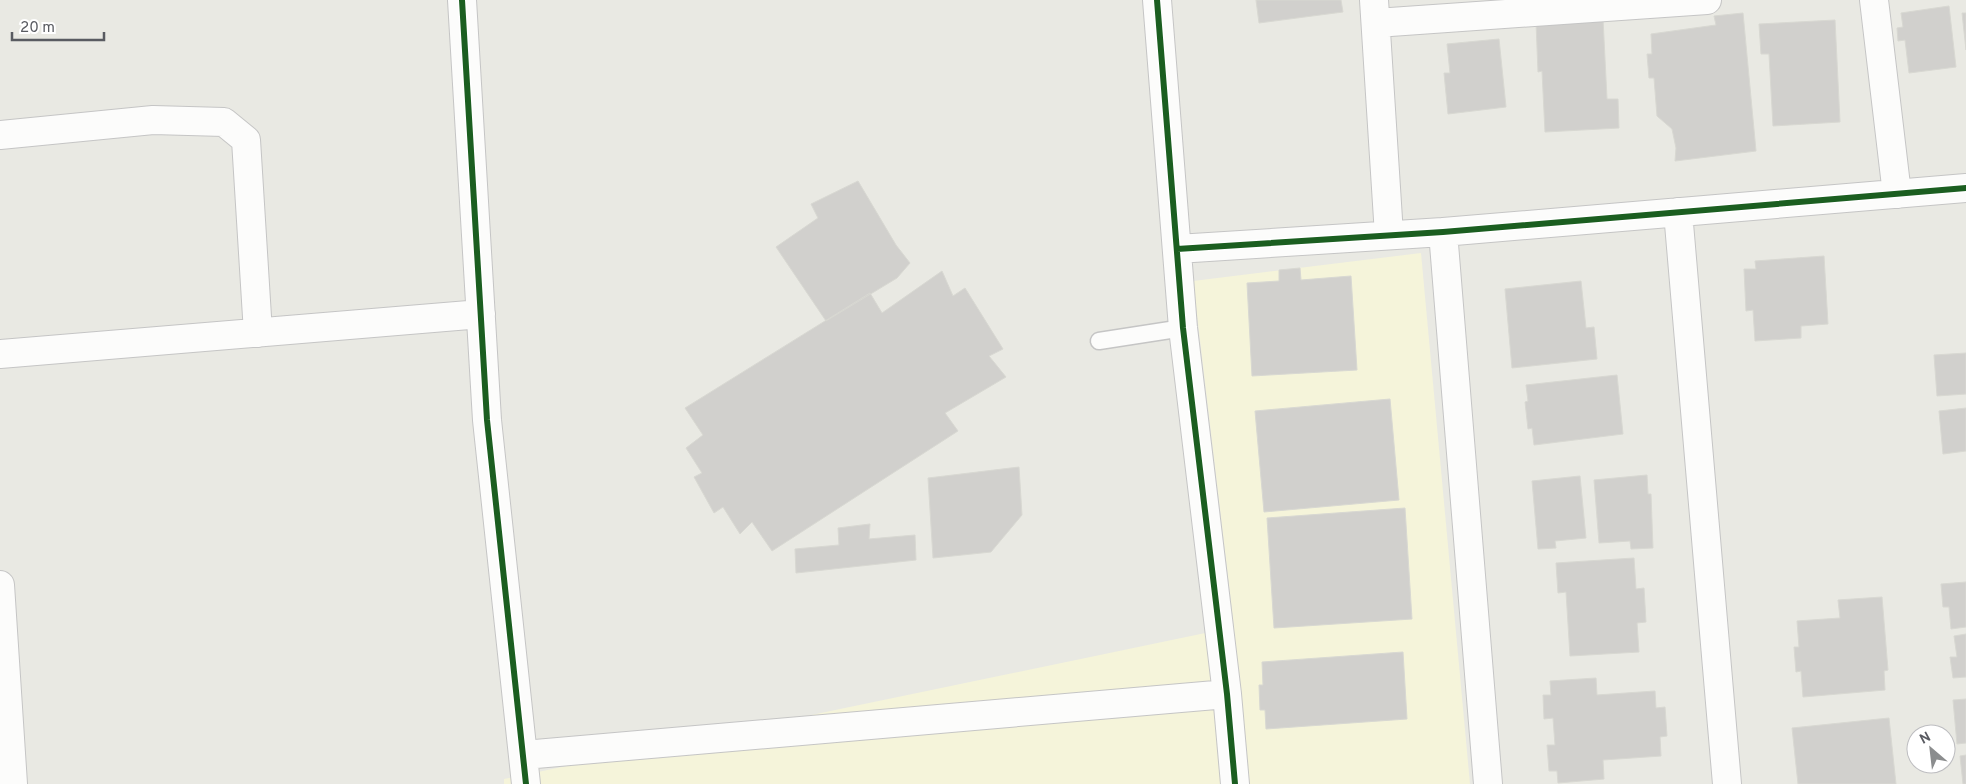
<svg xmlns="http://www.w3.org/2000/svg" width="1966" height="784" font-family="Overpass,sans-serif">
  <rect width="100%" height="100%" fill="#e9e9e3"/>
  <!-- commercial -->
  <path fill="#f5f4da" d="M1421,253l49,531h-966v-5l730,-152 -41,-346z"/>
  <!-- building -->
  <path fill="#d1d0cd" stroke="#d8d8d2" d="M1256,0h85l2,12 -84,11z
    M1949,6l7,61 -47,6 -4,-33 -7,1 -1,-13 6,-1 -2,-14z
    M1743,13l13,138 -81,10 1,-13 -4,-19 -15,-13 -3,-38h-5l-2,-24h5l-1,-20 65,-9 -2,-9z
    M1962,13h4v37z
    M1603,19l4,80h11l1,29 -74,4 -3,-61 -4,1 -2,-50z
    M1835,20l5,102 -67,4 -4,-72h-8l-2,-30z
    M1499,39l7,68 -58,7 -4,-41h6l-3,-29z
    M858,181l38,64 14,18 -13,15 -71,43 -50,-74 42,-29 -7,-14z
    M1824,256l4,68 -27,2v12l-46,3 -2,-31 -7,1 -2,-42h12l-1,-8z
    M1300,268l1,12 50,-4 6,94 -105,6 -5,-93 32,-2v-11z
    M942,271l11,25 12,-8 38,61 -14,7 17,21 -61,36 13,18 -186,120 -20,-29 -12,12 -17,-27 -9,6 -20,-36 8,-4 -16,-25 17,-13 -18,-27 185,-115 12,20z
    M1581,281l5,47 8,-1 3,32 -85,9 -7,-79z
    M1966,353v41l-29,2 -3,-41z
    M1617,375l6,59 -89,11 -2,-17 -4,1 -3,-27 3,-1 -2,-16z
    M1390,399l9,101 -135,12 -9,-101z
    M1966,408v43l-23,3 -4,-43z
    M1019,467l3,48 -31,37 -58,6 -5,-80z
    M1647,475l1,19h3l2,54 -22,1 -1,-8 -31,2 -5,-63z
    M1580,476l6,62 -31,3 1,7 -18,1 -6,-68z
    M1405,508l7,111 -138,9 -7,-110z
    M870,524l-1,15 46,-4 1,25 -120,13 -1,-24 44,-4 -1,-17z
    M1634,558l2,31 8,-1 2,34 -9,1 2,29 -69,4 -4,-64 -8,1 -2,-30z
    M1966,582v45l-15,2 -2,-22h-6l-2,-23z
    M1882,597l6,73 -4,1 1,19 -82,7 -2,-26 -5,1 -2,-25h5l-2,-26 43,-3 -2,-18z
    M1966,634v43l-13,1 -3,-21h7l-3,-21z
    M1403,652l4,67 -141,10 -1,-19h-5l-1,-25h4l-1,-23z
    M1596,678l1,17 58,-4 1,17 9,-1 2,29 -7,1 1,19 -58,4 1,19 -46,4 -1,-12h-8l-2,-26h8l-2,-27 -9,1 -1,-24h8l-1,-14z
    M1966,699v44l-9,1 -4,-44z
    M1889,718l7,66h-98l-6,-56z
    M1966,755v29h-3l-3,-28z"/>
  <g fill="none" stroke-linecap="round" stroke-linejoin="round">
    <!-- service casing -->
    <g stroke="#c5c5c5" stroke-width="19">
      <path id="service" d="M1099,341l84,-13"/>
    </g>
    <!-- minor casing -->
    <g stroke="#c5c5c5" stroke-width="30">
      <path id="minor" d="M462,0l25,420 39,364
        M1157,0l26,328 44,366 8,90
        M1374,0l15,235
        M1874,0l23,194
        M1376,23l331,-23
        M0,135l153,-15 71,2 22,18 12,193
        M1678,212l49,572
        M1443,232l45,552
        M1177,249l266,-17 523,-44
        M0,354l481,-40
        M0,585l13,199
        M524,755l703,-61"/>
    </g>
    <!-- service -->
    <use href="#service" stroke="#fcfcfb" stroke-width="16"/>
    <!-- minor -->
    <use href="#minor" stroke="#fcfcfb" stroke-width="28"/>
    <!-- cycleway casing -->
    <g stroke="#fff" stroke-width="9">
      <path id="cycleway" d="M462,0l25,420 39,364
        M1157,0l26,328 44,366 8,90
        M1177,249l266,-17 523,-44"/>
    </g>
    <!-- cycleway -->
    <use href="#cycleway" stroke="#1b5e20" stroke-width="6"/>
  </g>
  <!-- north arrow -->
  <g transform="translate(1931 749) rotate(332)"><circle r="24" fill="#ffffff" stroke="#bdbdc0"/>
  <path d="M0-4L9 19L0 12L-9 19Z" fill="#8b8d8e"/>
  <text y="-8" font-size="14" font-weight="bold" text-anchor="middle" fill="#595b61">N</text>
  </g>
  <!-- scale -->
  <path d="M12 32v8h92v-8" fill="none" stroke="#595b61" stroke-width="2.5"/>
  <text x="20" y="32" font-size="15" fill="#595b61" stroke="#ffffff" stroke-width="4" paint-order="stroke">20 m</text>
</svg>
